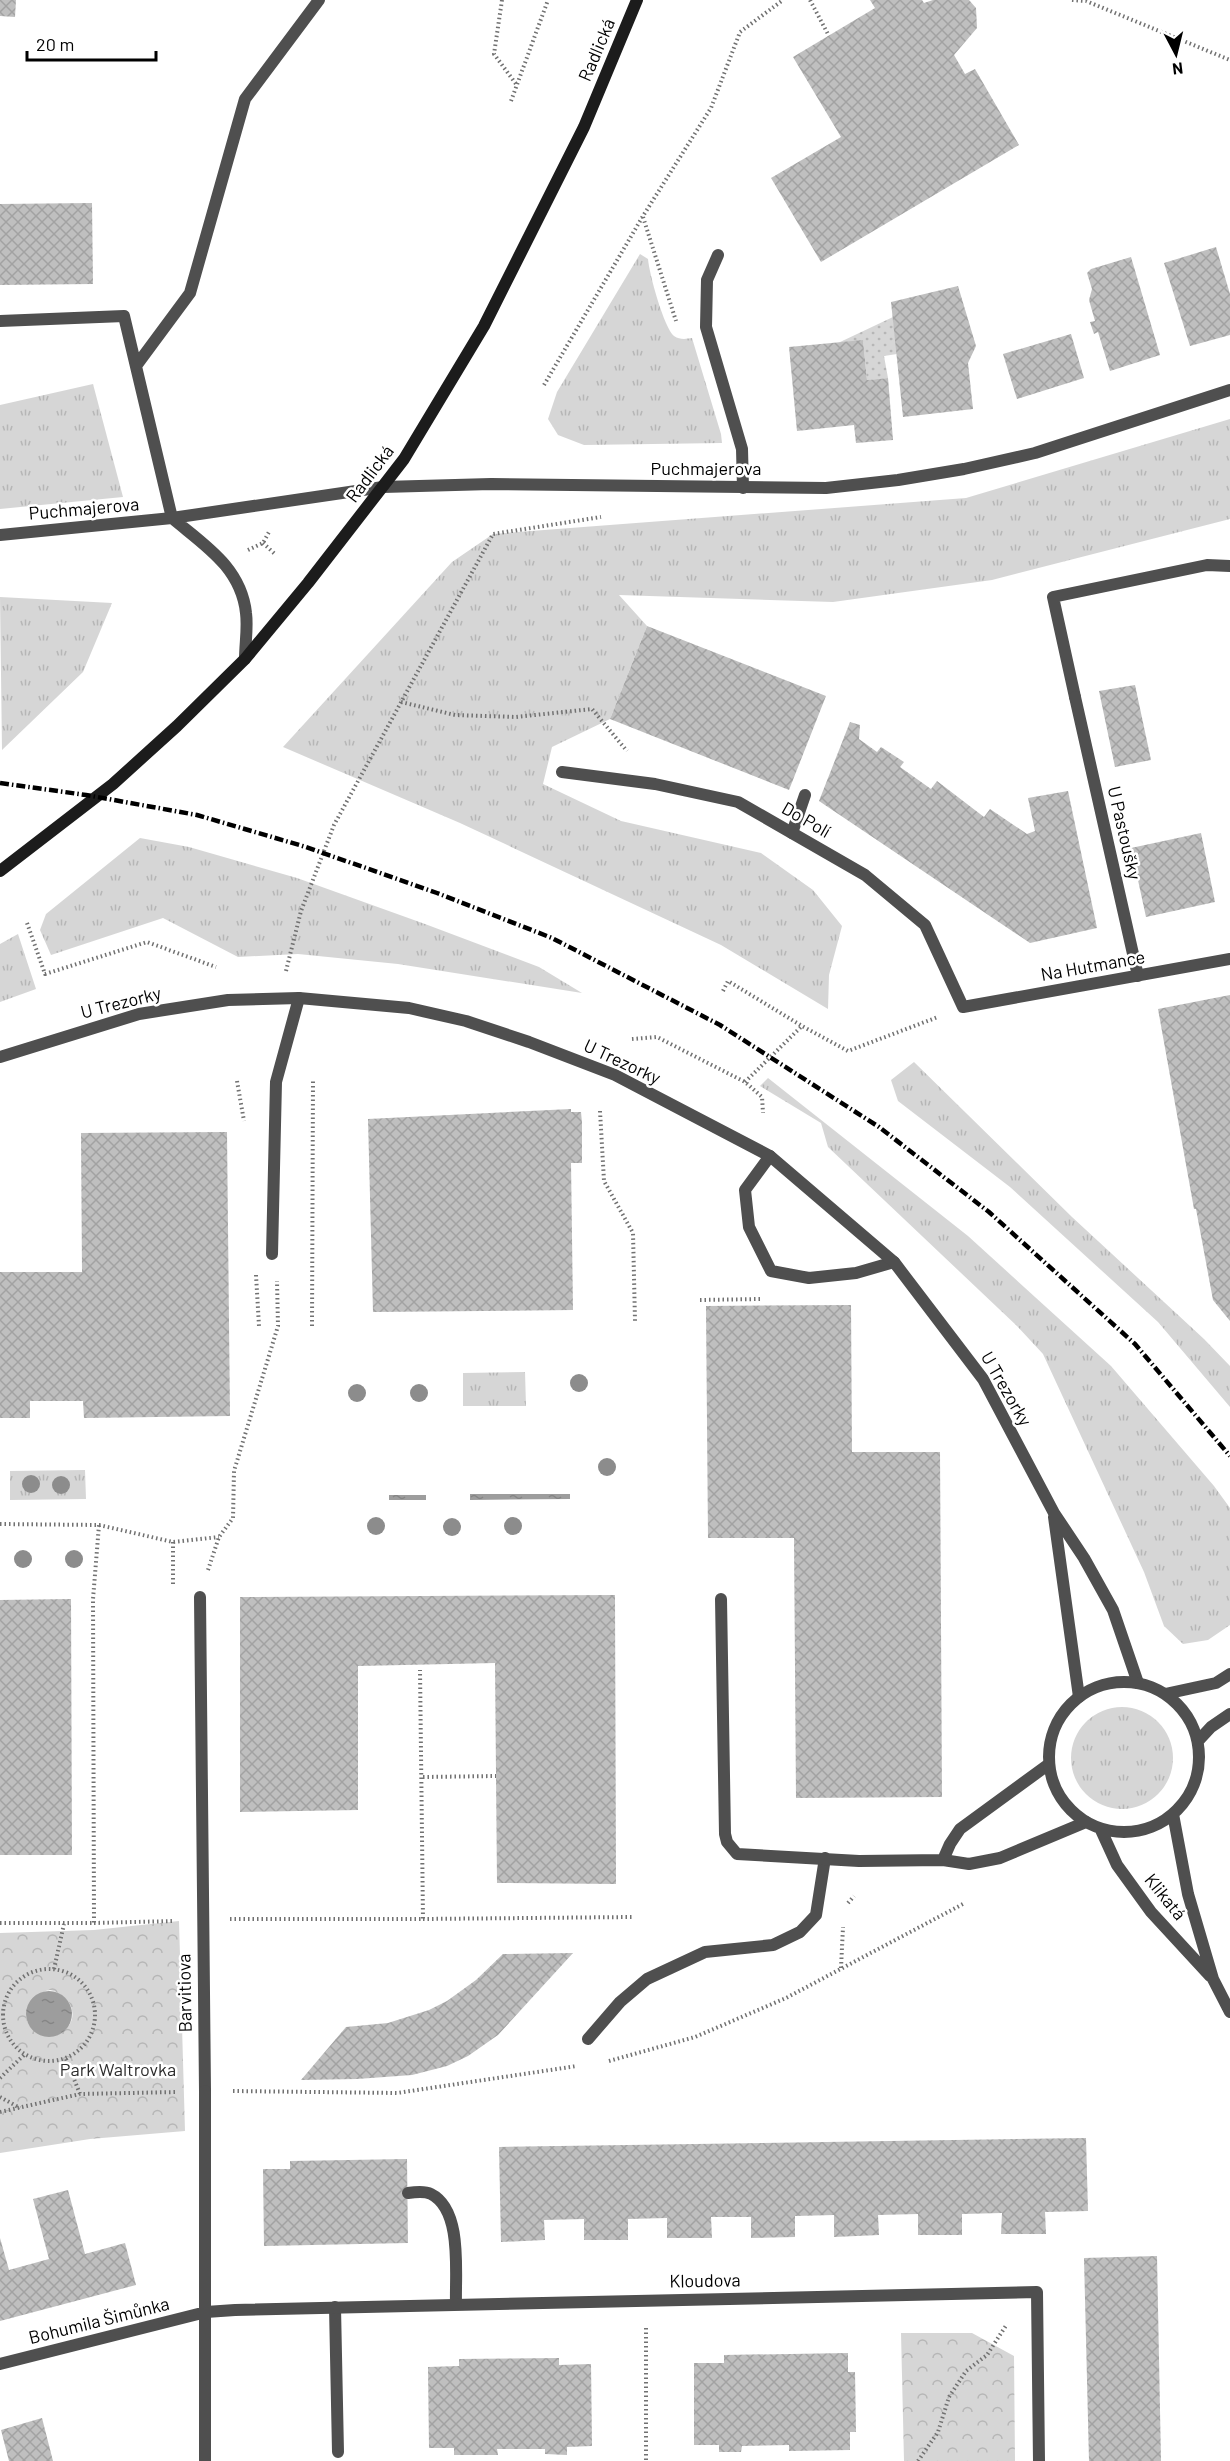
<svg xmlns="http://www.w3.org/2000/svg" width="1230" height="2461" font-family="Barlow,sans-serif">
  <defs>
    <pattern id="grass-tufts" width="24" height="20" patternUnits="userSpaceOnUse" patternTransform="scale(1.5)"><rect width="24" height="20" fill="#d6d6d6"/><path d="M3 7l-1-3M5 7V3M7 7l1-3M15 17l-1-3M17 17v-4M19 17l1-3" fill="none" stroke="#b6b6b6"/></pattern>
    <pattern id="park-crowns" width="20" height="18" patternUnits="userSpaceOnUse" patternTransform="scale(1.5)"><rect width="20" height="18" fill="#d6d6d6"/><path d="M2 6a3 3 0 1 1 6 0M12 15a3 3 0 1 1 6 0" fill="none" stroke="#b6b6b6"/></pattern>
    <pattern id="garden-dots" width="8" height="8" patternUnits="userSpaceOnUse" patternTransform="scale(1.5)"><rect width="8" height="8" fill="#d6d6d6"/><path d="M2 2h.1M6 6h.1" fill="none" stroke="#b6b6b6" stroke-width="1.8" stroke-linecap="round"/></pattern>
    <pattern id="water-ripples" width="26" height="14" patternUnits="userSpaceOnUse" patternTransform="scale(1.5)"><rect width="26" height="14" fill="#9d9d9d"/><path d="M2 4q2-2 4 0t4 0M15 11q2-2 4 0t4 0" fill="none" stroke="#858585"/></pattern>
    <pattern id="building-cross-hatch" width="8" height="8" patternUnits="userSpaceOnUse" patternTransform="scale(1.5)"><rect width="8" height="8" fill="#bfbfbf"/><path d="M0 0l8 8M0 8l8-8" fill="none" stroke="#a2a2a2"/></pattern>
  </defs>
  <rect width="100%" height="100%" fill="#fff"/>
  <!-- grass -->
  <path fill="url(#grass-tufts)" d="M640,254l8,5c1,14 16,69 26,77 6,4 12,3 18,2l29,96 1,9 -138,2 -26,-10 -10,-16 9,-27z
    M93,384l30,113 -123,12v-104z
    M1230,419v100l-238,61 -159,22 -214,-7 28,31 -37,93 -58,28 -9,37 78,37 140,32 52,37 29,36 -13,49 -1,34 -107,-64 -261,-122 -177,-76 169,-185 41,-28 473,-36z
    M0,597l112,6 -29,69 -81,78z
    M140,838l49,9 108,31 128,46 114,43 43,26 -184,-29 -100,-10 -60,3 -75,-39 -112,37 -11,-25 6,-16z
    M18,934l18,55 -36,13v-58z
    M914,1062l158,155 132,122 26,27v41l-72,-85 -148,-135 -112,-86 -7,-21z
    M768,1078l200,158 143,130 103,120 16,22v117l-22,15 -25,4 -19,-18 -20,-54 -101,-218 -26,-28 -189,-179 -7,-24 -61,-37z
    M525,1372l1,34h-63v-33z
    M85,1470l1,29 -76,1v-29z
    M1071 1758a51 51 0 1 1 102 0a51 51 0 1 1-102 0Z"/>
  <!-- park -->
  <path fill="url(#park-crowns)" fill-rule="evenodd" d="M179,1921l6,210 -95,8 -90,14v-220l94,-3zM50,1990c24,6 32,32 8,45 -7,-1 -18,0 -24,-5 -18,-13 -1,-38 16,-40z
    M901,2333h71l42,23 1,105h-111z"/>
  <!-- garden -->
  <path fill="url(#garden-dots)" d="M893,317l4,37 -13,2 4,22 -21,2 -4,-39 -25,2z"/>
  <!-- water -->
  <path fill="url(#water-ripples)" d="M470,1494h100v5l-100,1z
    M389,1495h37v5h-37z
    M26 2014a23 23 0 1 1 46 0a23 23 0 1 1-46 0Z"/>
  <!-- building -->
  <path fill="url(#building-cross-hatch)" d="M0,0h16l-1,17 -15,-1z
    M870,0h52l2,3 9,-3h36l7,8 1,20 -23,27 11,19 10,-5 44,76 -198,117 -50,-84 70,-41 -48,-80 82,-49z
    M92,203l1,81 -93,1v-81z
    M1216,247l14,47v41l-40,11 -26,-83z
    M1131,257l29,98 -50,16 -12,-39 -4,2 -4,-12 5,-1 -6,-21 3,-11 -5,-16 4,-4z
    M958,286l18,60 -8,17 5,46 -70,8 -12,-115z
    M1071,334l13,44 -67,21 -14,-45z
    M863,340l4,40 21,-2 5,62 -37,3 -2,-18 -57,6 -8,-84z
    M647,626l179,70 -37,94 -179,-71z
    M1135,685l16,75 -36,7 -16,-76z
    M850,722l10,3 -1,14 18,13 4,-5 23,15 -4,5 31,22 6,-8 47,36 6,-8 37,25 8,-3 -7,-33 40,-7 29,137 -67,15 -211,-142z
    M1201,833l14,69 -69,15 -15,-69z
    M1230,995v326l-17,-21 -17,-91h-2l-36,-200z
    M571,1109v3h10l1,11v40h-11l2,147 -200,2 -5,-193z
    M227,1132l3,284 -146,2 -1,-17h-53v17h-30v-146h82l-1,-139z
    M851,1305l1,147h88l2,345 -146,1 -2,-260h-86l-2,-232z
    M615,1595l1,289 -119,-1 -2,-220 -137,3v144l-118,2v-215z
    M71,1599l1,256h-72v-255z
    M573,1953l-75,82 -30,21 -21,10 -35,9 -55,4 -56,1 45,-53 42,-4 41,-13 18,-9 29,-21 27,-26z
    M1086,2138l2,73 -43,1 1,22h-45l1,-21 -40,1v21h-44v-21l-40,1 1,20 -45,2v-22l-39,1v21l-44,1v-21h-40l1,21h-45v-20l-39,1v21h-44v-21l-40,1 1,20 -44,2 -2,-95z
    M407,2159l1,84 -144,3 -1,-77h27v-8z
    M68,2190l17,64 40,-11 11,42 -136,36v-83l9,32 40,-11 -16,-60z
    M1157,2256l4,205h-72l-5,-203z
    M848,2353v19h7l1,60h-6v18l-61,1v-6l-47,1 -1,6h-22v-7h-25v-82h30v-8z
    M559,2358v7l32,-1 1,82 -25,1v8l-22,-1v-5h-48l1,6h-44v-7h-25l-1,-81 31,-1v-7z
    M42,2418l11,43h-44l-8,-31z"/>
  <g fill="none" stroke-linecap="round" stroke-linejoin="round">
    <!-- path -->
    <path stroke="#717171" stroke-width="4" stroke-dasharray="1.5 3" stroke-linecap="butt" d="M502,0l-8,54 22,30
      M810,0l19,36
      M1072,0l14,1 144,59
      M511,101l37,-101
      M643,217l33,104
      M544,385l99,-169 68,-108 29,-76 43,-32
      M263,543l13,12
      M248,550l15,-7 6,-11
      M401,702l54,13 61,2 76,-8 35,42
      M27,923l18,51 102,-32 69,25
      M286,971l15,-60 33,-86 159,-291 108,-17
      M723,991l5,-10 74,45
      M632,1039l25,-2 88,45 17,15 1,16
      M237,1081l7,40
      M745,1082l57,-56 46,25 90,-34
      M600,1111l4,70 29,52 2,88
      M256,1275l3,51
      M700,1300l60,-1
      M312,1326l1,-245
      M0,1524l99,1 74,17 46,-5
      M173,1542v43
      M208,1570l11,-33 14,-19 1,-47 44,-145 -1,-45
      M423,1777l73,-1
      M848,1903l6,-7
      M230,1919h193l-3,-249
      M423,1919l210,-2
      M0,1923h94l-1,-324 6,-74
      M94,1923l80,-2
      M841,1968l2,-41
      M3 2015a46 46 0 1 1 92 0a46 46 0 1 1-92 0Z
      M54,1969l10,-45
      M66,2059l14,35
      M609,2061l86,-24 91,-39 177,-94
      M0,2078l24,-23
      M233,2091l164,2 180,-27
      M0,2097l20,11
      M0,2112l80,-18 97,-2
      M646,2328v133
      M918,2461l20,-29 11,-35 17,-26 21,-16 20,-31"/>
    <!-- service -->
    <path stroke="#4f4f4f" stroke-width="12" d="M718,255l-11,25 -1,47 36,122 1,39
      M0,321l124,-5 48,202
      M136,366l54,-73 55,-194 74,-99
      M1075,697l-22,-100 154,-32 23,1
      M792,833l13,-38
      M770,1156l-25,34 4,37 22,44 38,7 47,-5 38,-11
      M272,1254l4,-172 23,-84
      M588,2039l32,-37 27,-23 58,-27 68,-7 27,-13 16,-17 9,-57
      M408,2193c7,-1 17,-2 23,1 32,16 24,80 25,110
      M335,2307l3,145"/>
    <!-- pedestrian -->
    <path stroke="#4f4f4f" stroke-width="12" d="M200,1597l5,494"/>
    <!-- minor -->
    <path stroke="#4f4f4f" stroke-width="12" d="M172,518c32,27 69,49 74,95 2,15 -1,31 -1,46
      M0,535l172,-17 211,-31 108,-3 335,4 72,-8 66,-11 71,-16 195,-63
      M1075,697l63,279
      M562,772l93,12 83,18 127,73 60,50 38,82 267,-48
      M0,1057l139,-43 89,-14 71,-2 110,10 57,13 63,21 86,33 155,81 124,106 89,117 71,134 30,45 29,52 25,73
      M1054,1517l25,180
      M721,1599l4,235 2,8 10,12 122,7 84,-1 26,4 31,-6 86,-36
      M943,1860l7,-16 10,-15 89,-65
      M205,2091v370
      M0,2364l206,-52 29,-2 802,-18 2,169"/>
    <!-- tertiary -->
    <path stroke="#4f4f4f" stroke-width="12" d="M1049 1757a75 75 0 1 1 150 0a75 75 0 1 1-150 0Z
      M1165,1694l51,-11 14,-9
      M1198,1741l13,-14 19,-13
      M1173,1814l15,80 25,85 17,33
      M1101,1830l16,35 34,47 59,64"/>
    <!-- secondary -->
    <path stroke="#1c1c1c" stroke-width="12" d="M0,871l113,-87 64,-58 68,-67 63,-76 96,-124 80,-133 100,-199 53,-127"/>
    <!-- rail -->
    <path stroke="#000" stroke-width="4.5" stroke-dasharray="9 3 1.5 3" stroke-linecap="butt" d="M0,783l86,12 111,20 109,32 131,46 115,45 168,87 159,102 110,85 146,132 95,112"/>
  </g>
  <!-- trees -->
  <g fill="#8c8c8c">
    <circle cx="579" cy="1383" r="9"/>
    <circle cx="357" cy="1393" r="9"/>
    <circle cx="419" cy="1393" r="9"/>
    <circle cx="607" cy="1467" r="9"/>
    <circle cx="31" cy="1484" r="9"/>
    <circle cx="61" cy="1485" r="9"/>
    <circle cx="376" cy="1526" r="9"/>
    <circle cx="513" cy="1526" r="9"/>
    <circle cx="452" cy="1527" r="9"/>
    <circle cx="23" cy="1559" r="9"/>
    <circle cx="74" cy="1559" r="9"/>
  </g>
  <g text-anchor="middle" stroke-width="5" stroke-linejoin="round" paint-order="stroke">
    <!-- street labels -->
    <g font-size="18" fill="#000" stroke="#fff">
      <text transform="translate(597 50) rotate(-67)" y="6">Radlická</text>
      <text x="706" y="475">Puchmajerova</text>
      <text transform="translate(370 474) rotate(-53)" y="6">Radlická</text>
      <text transform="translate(84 509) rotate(-5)" y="6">Puchmajerova</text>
      <text transform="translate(806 820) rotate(30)" y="6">Do Polí</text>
      <text transform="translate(1124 833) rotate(77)" y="6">U Pastoušky</text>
      <text transform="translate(1093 966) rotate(-10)" y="6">Na Hutmance</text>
      <text transform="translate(121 1003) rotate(-14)" y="6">U Trezorky</text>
      <text transform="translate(622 1062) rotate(25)" y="6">U Trezorky</text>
      <text transform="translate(1006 1389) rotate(60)" y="6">U Trezorky</text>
      <text transform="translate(1165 1897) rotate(51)" y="6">Klikatá</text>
      <text transform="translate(185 1993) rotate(-91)" y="6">Barvitiova</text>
      <text transform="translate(705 2281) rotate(-1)" y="6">Kloudova</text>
      <text transform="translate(99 2321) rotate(-14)" y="6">Bohumila Šimůnka</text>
    </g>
    <!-- park labels -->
    <g font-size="18" fill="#2d2d2d" stroke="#fff">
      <text x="118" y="2076">Park Waltrovka</text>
    </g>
  </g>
  <!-- north arrow -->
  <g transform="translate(1176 54) rotate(173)" stroke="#ffffff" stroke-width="4.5" paint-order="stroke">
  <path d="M0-4.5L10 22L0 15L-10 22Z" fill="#000000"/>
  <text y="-9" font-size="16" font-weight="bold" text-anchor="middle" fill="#000000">N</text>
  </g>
  <!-- scale -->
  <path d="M27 51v9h129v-9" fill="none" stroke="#000000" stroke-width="3"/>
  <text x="36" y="51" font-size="18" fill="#000000" stroke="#ffffff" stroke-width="4.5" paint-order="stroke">20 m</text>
</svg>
